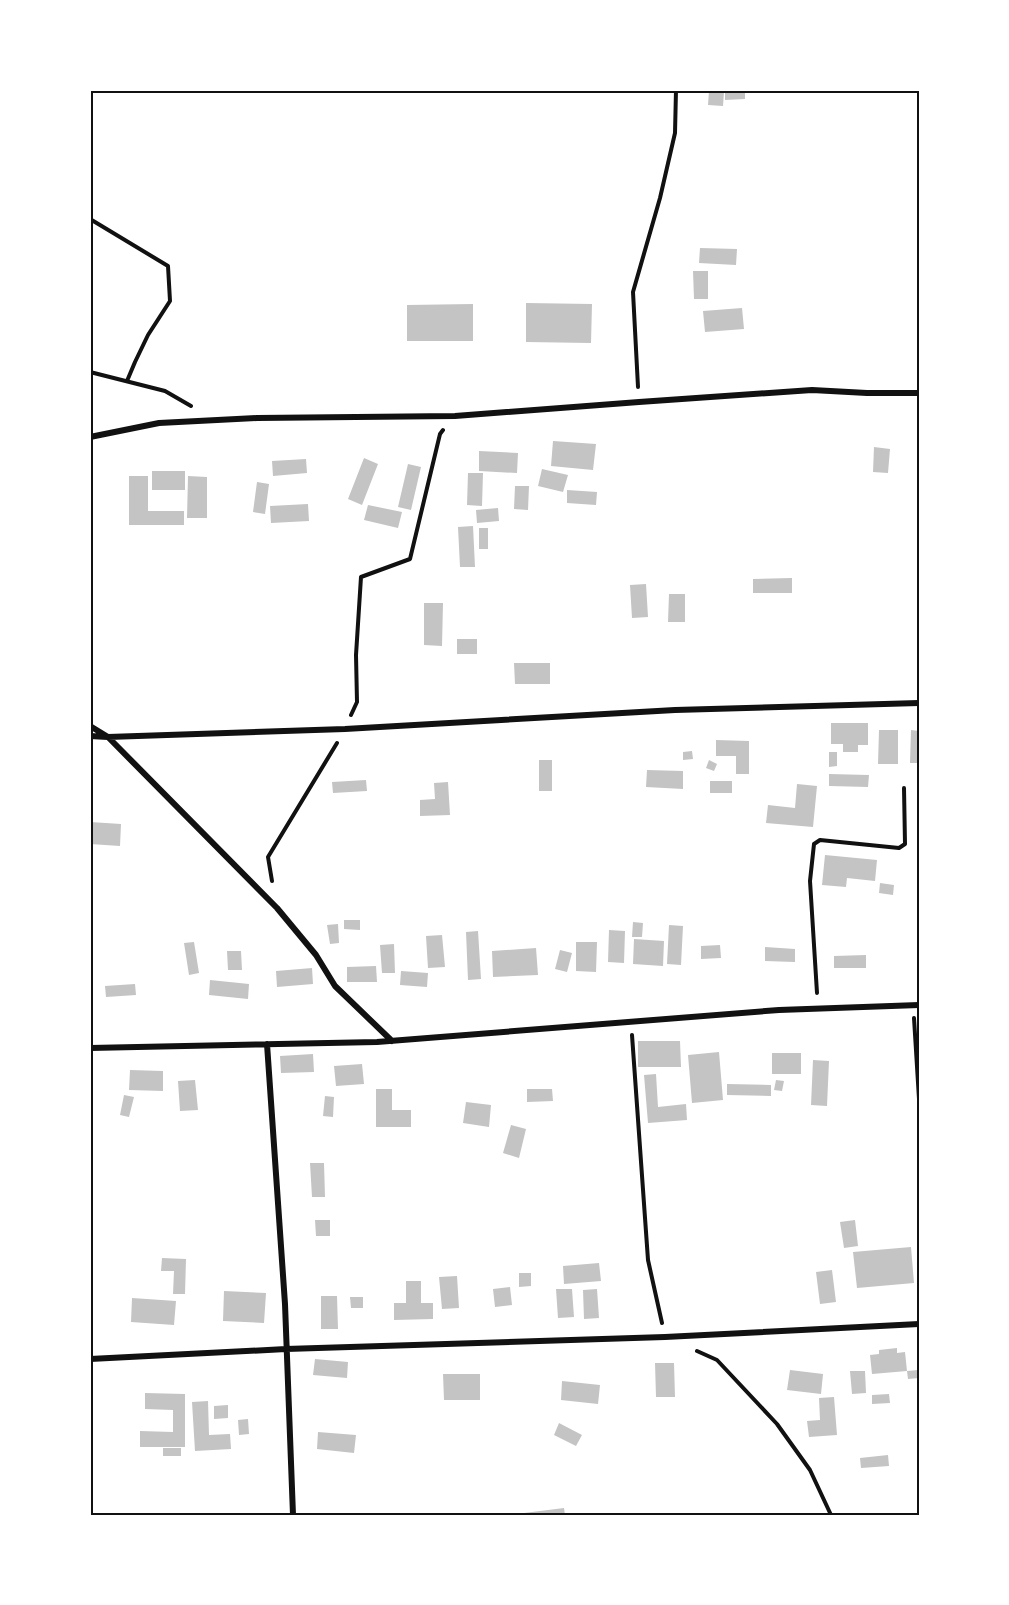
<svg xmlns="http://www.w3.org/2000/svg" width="1009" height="1605" font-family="'Nunito Sans',sans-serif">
  <rect width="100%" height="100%" fill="#fff"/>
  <!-- building -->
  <path fill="#c4c4c4" d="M725,90h20v9l-20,1z
    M709,91l15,1 -1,14 -15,-1z
    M700,248l37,1 -1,16 -37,-2z
    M693,271h15v28h-14z
    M526,303l66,1 -1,39 -65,-1z
    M473,304v37h-66v-36z
    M742,308l2,21 -39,3 -2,-21z
    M553,441l43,3 -3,26 -42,-4z
    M874,447l16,2 -2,24 -15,-1z
    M479,451l39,2 -1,20 -38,-2z
    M364,458l14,6 -16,41 -14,-6z
    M306,459l1,14 -34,3 -1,-15z
    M408,464l13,3 -10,43 -13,-3z
    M542,469l26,6 -5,17 -25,-6z
    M152,471h33v19h-33z
    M468,473h15l-1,33 -15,-1z
    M129,476h19v35h36v14h-55z
    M188,476l19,1v41h-20z
    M257,482l12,2 -4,30 -12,-2z
    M515,486h14l-1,24 -14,-1z
    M567,490l30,2 -1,13 -29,-2z
    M308,504l1,17 -38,2 -1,-17z
    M368,505l34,7 -4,16 -34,-8z
    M498,508l1,13 -22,2 -1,-13z
    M473,526l2,41h-15l-2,-40z
    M479,528h9v21h-9z
    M792,578v15h-39v-14z
    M646,584l2,33 -16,1 -2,-33z
    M669,594h16v28h-17z
    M424,603h19l-1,43 -18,-1z
    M457,639h20v15h-20z
    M514,663h36v21h-35z
    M831,723h37v22h-10v7h-15v-8h-12z
    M879,730h19v34h-20z
    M911,730l8,1v32h-9z
    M716,740l33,1v33h-13v-18h-20z
    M692,751l1,8 -10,1v-8z
    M829,752h8v14l-8,1z
    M539,760h13v31h-13z
    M709,760l8,4 -3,7 -8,-3z
    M647,770l36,1v18l-37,-2z
    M829,774l40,1 -1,12 -39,-1z
    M366,780l1,11 -34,2 -1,-11z
    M710,781h22v12h-22z
    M448,782l2,33 -30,1v-16l15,-1 -1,-16z
    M797,784l20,2 -4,41 -47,-4 2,-18 27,3z
    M90,822l31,2 -1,22 -30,-2z
    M825,855l52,5 -2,21 -28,-3 -1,9 -24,-2z
    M880,883l14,2 -1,10 -14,-2z
    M344,920h16v10l-16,-1z
    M633,922l10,1 -1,14h-10z
    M338,924l1,19 -9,1 -3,-19z
    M669,925l14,1 -2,39 -14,-1z
    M609,930l16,1 -1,32 -16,-1z
    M478,931l3,48 -13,1 -2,-48z
    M442,935l3,32 -17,1 -2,-32z
    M634,939l30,2 -1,25 -30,-2z
    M194,942l5,31 -10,2 -5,-32z
    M576,942h21l-1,30 -20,-1z
    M394,944l1,29h-13l-2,-28z
    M720,945l1,13 -20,1v-13z
    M765,947l30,2v13l-30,-1z
    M536,948l2,27 -45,2 -1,-26z
    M560,950l12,3 -5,19 -12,-3z
    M227,951h14l1,19h-14z
    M866,955v13h-32v-12z
    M376,966l1,16h-30v-15z
    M312,968l1,16 -36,3 -1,-16z
    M401,971l27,2 -1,14 -27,-2z
    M210,980l39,4 -1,15 -39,-4z
    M135,984l1,11 -30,2 -1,-11z
    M638,1041h42l1,26h-43z
    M719,1052l4,48 -31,3 -4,-48z
    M772,1053h29v21h-29z
    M313,1054l1,18 -33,1 -1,-17z
    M813,1060l16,1 -2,45 -16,-1z
    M362,1064l2,20 -28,2 -2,-20z
    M130,1070l33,1v20l-34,-1z
    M656,1074l2,33 28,-3 1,16 -39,3 -4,-48z
    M195,1080l3,30 -18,1 -2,-30z
    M776,1080l8,1 -2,10 -8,-1z
    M727,1084l44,1v11l-44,-1z
    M376,1089h16v21h19v17h-35z
    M527,1089h25l1,12 -26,1z
    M124,1095l10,2 -5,20 -9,-2z
    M325,1096l9,1 -1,20 -10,-1z
    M466,1102l25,3 -2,22 -26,-4z
    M511,1125l15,4 -7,29 -16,-5z
    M310,1163h14l1,34h-13z
    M315,1220h15v16h-14z
    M855,1220l3,26 -14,2 -4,-26z
    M911,1247l3,36 -57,5 -4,-36z
    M162,1258l24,1 -1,35h-12l1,-23h-13z
    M599,1263l2,18 -37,3 -1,-18z
    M832,1270l4,32 -16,2 -4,-32z
    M519,1273h12v13l-12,1z
    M457,1276l2,32 -17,1 -3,-32z
    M406,1281h15v22h12v16l-39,1v-17h12z
    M510,1287l2,18 -17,2 -2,-18z
    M556,1289h16l2,28 -16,1z
    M597,1289l2,29 -15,1 -1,-29z
    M224,1291l42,2 -2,30 -41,-2z
    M321,1296h16l1,33h-17z
    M350,1297h13v11h-12z
    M132,1298l44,3 -2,24 -43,-3z
    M897,1348v5l8,-1 2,19 -35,3 -2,-19 9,-1v-4z
    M315,1359l33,3 -1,16 -34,-3z
    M655,1363h19l1,34h-19z
    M790,1370l33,4 -2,20 -34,-4z
    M918,1370l1,8 -11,1 -1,-8z
    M850,1371h15l1,22 -14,1z
    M443,1374h37v26h-36z
    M562,1381l38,4 -2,19 -37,-4z
    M145,1393l40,1v53h-45v-16l33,1v-22l-28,-1z
    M889,1394l1,9 -18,1v-9z
    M834,1397l3,38 -28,2 -2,-16 13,-1 -1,-22z
    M208,1401l1,34 21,-1 1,15 -36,2 -3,-49z
    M228,1405v13l-14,1v-13z
    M248,1419l1,15 -10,1 -1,-15z
    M559,1423l23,12 -6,11 -22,-11z
    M318,1432l38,3 -2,18 -37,-4z
    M163,1448h18v8h-18z
    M888,1455l1,11 -28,2 -1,-10z
    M564,1508l1,7h-49v-1z"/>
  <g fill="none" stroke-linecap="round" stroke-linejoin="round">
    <!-- path -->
    <path stroke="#111" stroke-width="4" d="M90,219l78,47 2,35 -22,34 -13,27 -8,19
      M90,372l75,19 26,15
      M638,387l-5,-95 27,-94 15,-65 1,-43
      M351,715l6,-13 -1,-47 5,-78 49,-18 30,-125 3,-4
      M272,881l-4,-24 69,-114
      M817,993l-7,-112 4,-37 6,-4 79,8 6,-4 -1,-56
      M914,1018l5,81
      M632,1035l16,225 14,63
      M697,1351l20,9 60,64 33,46 21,45"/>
    <!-- minor -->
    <path stroke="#111" stroke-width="6" d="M90,437l69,-14 98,-5 198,-2 184,-14 173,-12 55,3h52
      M90,726l18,11 169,171 39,47 19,31 57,55
      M90,736l18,1 237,-8 330,-19 244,-7
      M267,1044l18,260 8,211
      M90,1048l287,-6 402,-32 140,-5
      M90,1359l196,-10 379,-12 254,-13"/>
  </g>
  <!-- border -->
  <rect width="1009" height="1605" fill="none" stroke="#ffffff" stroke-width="183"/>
  <rect x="92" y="92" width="826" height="1422" fill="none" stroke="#111" stroke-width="2"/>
</svg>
